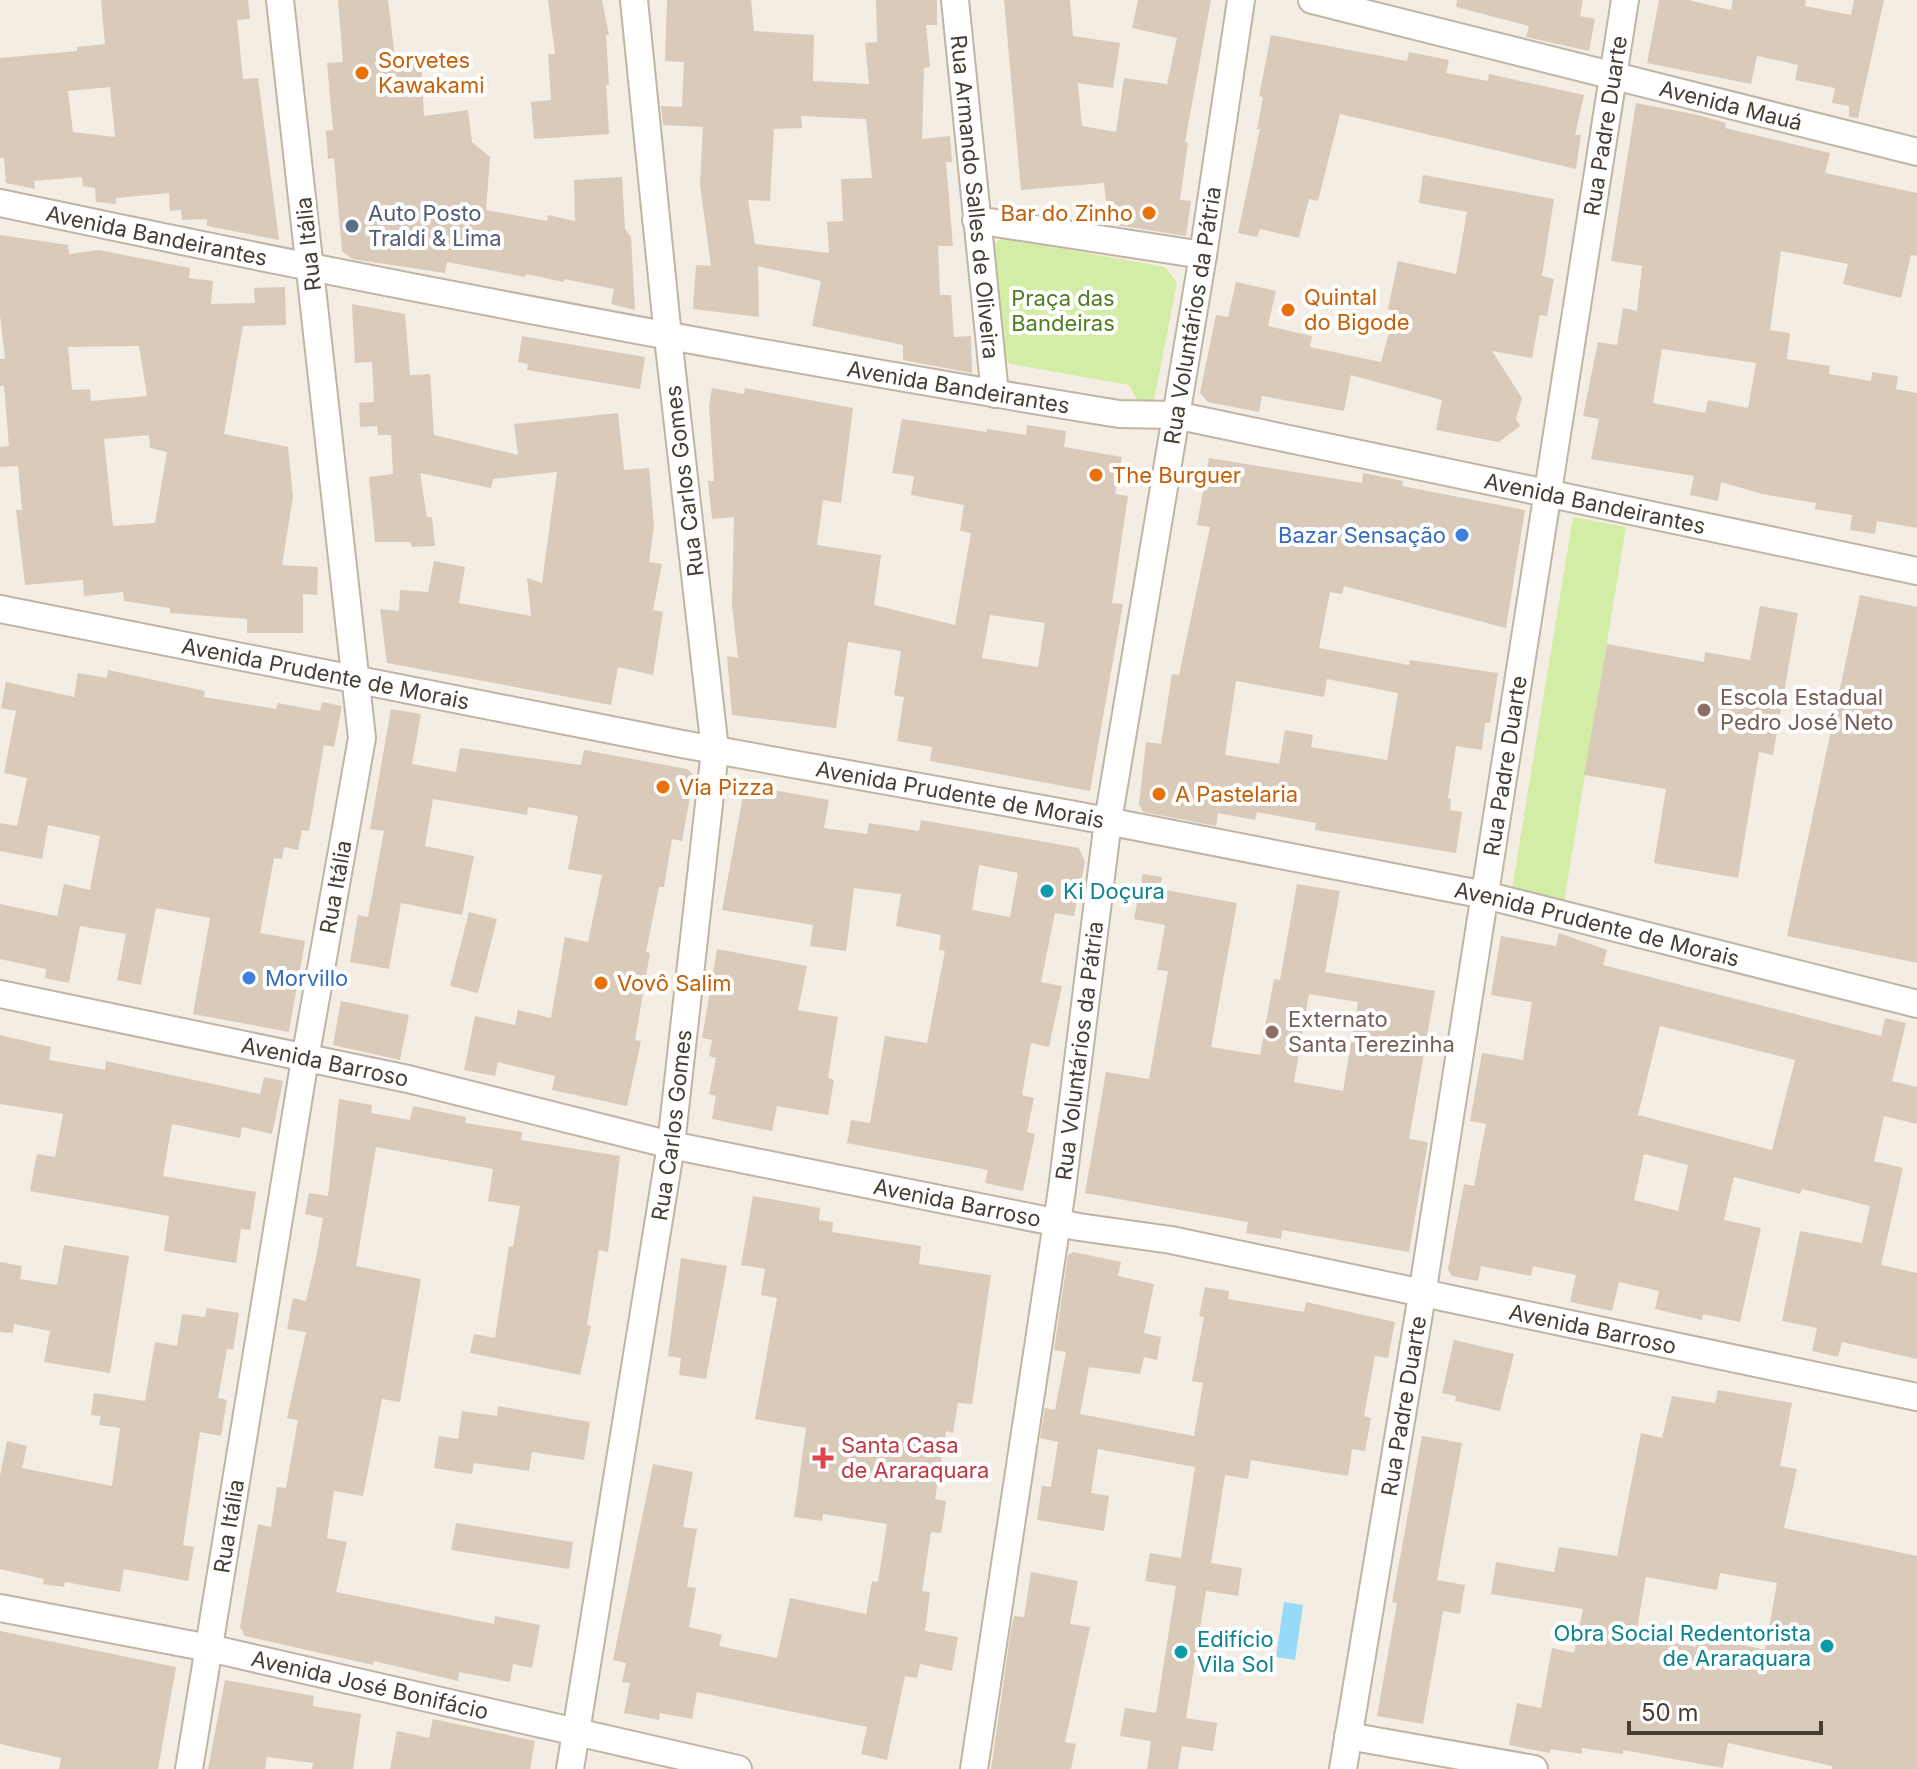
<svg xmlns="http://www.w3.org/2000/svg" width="1917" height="1769" font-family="Inter,sans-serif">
  <rect width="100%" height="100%" fill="#f4ede3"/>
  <!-- green -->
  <path fill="#d4eda6" d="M1003,238l162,29 12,16 -23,117 -16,2 -9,-17 -118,-21 -10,-9 -11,-109z
    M1573,517l53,10 -62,375 -52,-13z"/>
  <!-- water -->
  <path fill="#97daf8" d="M1284,1602l19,3 -8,55 -19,-3z"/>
  <!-- building -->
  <path fill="#dacaba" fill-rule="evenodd" d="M101,0h147l2,19 -13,1 6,59 15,-1 21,162 -72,-14v-7l-25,1 -1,-10 -11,1 -1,-18 -53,5v6l-20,-2 -1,-14 -12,-2 -1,-9 -48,4 1,8 -29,-6 -2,-25h-4v-100l77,-7v-4l28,-3zM110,87l5,50 -42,-5 -5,-41z
    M338,0h50l7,58 26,-1 3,59 44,-6 4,32 18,15 -4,53 61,11 1,-6 27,6 -1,-41 48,-3 3,52 6,8 4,73 -24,-6 3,-15 -50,-10v3l-38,-8 -1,3 -78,-15 -2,11 -93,-14 -10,-8 -8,-93 -6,1 -2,-28 7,-1 -6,-67 16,-1z
    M548,0h54l7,35h-3l3,50h-3l3,49 -75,5 -3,-37 20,-2 -3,-46h7z
    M667,0h84l3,31 60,4 -1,46 56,3 -4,-41 12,-1 -1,-42h61v25h-11l4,42 -6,1 -2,71 28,-3 2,26h-6l7,84h-15l2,49h11l3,42 17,-1 1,37 -69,-13v-15l-91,-19 9,-45 -63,-15 1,51 -66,-8 3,-44 15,1 -11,-81 3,-58 -40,-2 -2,-19 21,1 2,-45 -19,-1zM801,116l65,3 6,59 -31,1 2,42 -16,1 2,31 -74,-9 -7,-44 22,1 4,-72 28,-1z
    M1004,0h66l3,36 47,7 -7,45 -35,-5 4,43 34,6 8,-54 43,6 10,-46 -45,-10 6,-28h73l-26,142 3,1 -8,57 11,1 -5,35 -77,-12 -5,-41 -83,7z
    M1457,0h126l-3,16 15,3 -6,32 -63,-14 3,-11 -73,-19z
    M1659,0h29l43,10 2,-10h73l-1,6 46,9 3,-15h30l-26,118 -9,-1v-11l-17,-3 3,-15 -40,-8 3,-15 -41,-9 -6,28 -104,-21z
    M1271,35l136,26 2,-9 40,8 -3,13 42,8 1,-7 95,21 -9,40h6l-5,34 -236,-55 -22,87 -9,-2 -10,39 -39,-9 -3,8 -19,-4 22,-104h-3l6,-32 -4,-1z
    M1636,103l62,12 28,8 -1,5 105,25 -5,20 92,20v63l-6,-1 -10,43 -58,-14 5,-20 -67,-13 -11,79 20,3 -3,26 43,7 -1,8 42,7 1,-9 26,4 -2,13 21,4v135l-40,-7 -2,13 -25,-4 2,-15 -37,-6 1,-6 -54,-9 -41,-12 -3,19 -28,-6 4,-19 -103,-17 8,-40 -16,-3 15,-74 19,3 6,-37 14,3 5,-45 -31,-5zM1662,349l94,14 -8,45 -40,-8 -3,13 -52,-10z
    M1423,175l131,24 -12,77 12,3 -7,37 -7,-1 -8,43 -40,-7 30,47 -6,21 4,7 -21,16 -63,-12 6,-30 -91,-25 -7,36 -82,-15 -3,16 -51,-10 -8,-9 16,-78 12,2 8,-35 40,9 -8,35 44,10 -2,11 71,15 14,-51 -7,-2 10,-48 58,13 11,-62 -48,-9z
    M0,235l68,10 1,9 30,-4 91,18 -1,10 24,3 -2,23 44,-1 -1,-15 31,-1 1,38 -43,1 -19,108 64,13 5,50 -11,68 36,2 -1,28 -14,-1v39h-56v-14l-77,-6v-5l-46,-7 -1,-9 -39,4 -1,-16 -58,5 -9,-75h6l-4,-44 -18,1v-20l9,-1 -5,-60h-4v-27h5l-5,-44zM139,346l8,50 -56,5 -1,-12 -18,1 -4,-43zM149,435l1,13 17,4 -12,71 -42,3 -9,-87z
    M352,304l53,10 5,61 20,-1 4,61 84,20 -4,-31 104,-11 6,57 25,-2 5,58 -5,36 13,2 -9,46 10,2 -10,63 -35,-8 -7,38 -224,-42 -7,-54 19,2 1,-21 28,2 6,-31 31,6 -6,36 72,13 -4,-38 15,5 15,-111 -64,7 -2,9 -71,-15 7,44h5l3,29 -23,1 -2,-5h-35l-6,-65 24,-3 -2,-39h-13l-1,-9 -17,1 -1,-24 15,-1 -2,-40 -17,1z
    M522,336l123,21 -5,32 -113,-19 1,-6 -10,-2z
    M712,388l32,6 1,-6 108,20 -12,95 -18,-3 -6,45 64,10 -7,50 81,20 16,-92 -11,-2 4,-26 -53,-10 3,-19 -22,-3 10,-54 85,13v-3l39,6 1,-10 39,6 -2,16 58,10 -7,37 13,2 -16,107 11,1 -33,187 -160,-30 2,-14 -35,-6 7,-44 -10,-2 7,-44 -53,-9 -12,86 -104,-13 -5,-59 11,2 -6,-53 2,-88 -22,2 -4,-38h6l-5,-76zM990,615l55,8 -7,44 -56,-9z
    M1209,458l153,25 1,-10 40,8 -1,5 123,24 -19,118 -162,-42 -2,8 -12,-2 -11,56 90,17 1,-5 88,13 -8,50h-5l-3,27 -26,-4 -8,52 3,1 -1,11 12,2 -6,41 -141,-23 1,-7 -59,-11 -2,8 -37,-7 -2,13 -73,-14 -4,-8 7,-62 15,2 11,-70 7,1 31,-148 -13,-2zM1327,679l71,14 -11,67 -76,-13 2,-12 -28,-5 -6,34 -54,-9 11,-74 88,16z
    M1860,595l57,12v356l-130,-27z
    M1760,606l38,7 -25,142 -14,-3 -21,126 -84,-15 12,-74 -82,-14 23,-131 97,18 1,-10 45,8z
    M108,670l97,21 -1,6 72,12 2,-6 42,8 2,-9 20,4 -8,41 -10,-2 -15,86 -7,-1 -4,20 -14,-3 -2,12 -8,-1 -14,75 45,8 -16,91 -96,-18 17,-96 -54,-10 -15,77 -24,-5 9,-46 -46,-8 -11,57 -24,-5 1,-9 -46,-10v-55l57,12 7,-32 26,6 10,-54 -52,-11 -6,34 -42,-8v-28l17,3 10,-48 -23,-5 12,-62 -15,-3 5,-26 68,15 4,-24 29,5z
    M391,709l30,5 -9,50 44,8 4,-24 121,17 3,-15 103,19 7,6 -12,66 -10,-2 -8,48h-5l-13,65 4,1 -15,87 6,1 -14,65 -75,-16 3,-14 -57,-14 -3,14 -31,-6 11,-54 40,9 3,-15 33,8 14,-81 23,5 14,-67 -34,-6 10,-53 -50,-9 -1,8 -94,-16 -8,47 49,10 -12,59 -61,-12 -12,66 -39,-7 8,-47 10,2 16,-86 -14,-2z
    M745,785l84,15 -5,28 43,6 2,-11 50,8 2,-11 158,28 6,14 -11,54 -19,-3 -14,69 21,4 -13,61 -18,-4 -9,52 12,3 -7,34 8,2 -12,57 -38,-8 3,-13 -141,-27 4,-23 19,3 15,-87 42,7 18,-92 -6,-1 2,-15 -45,-9 5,-32 -47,-6 -8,63 -36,-5 3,-21 -91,-15zM979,865l39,8 -8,44 -38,-7z
    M1143,874l19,3 -2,12 77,14 -26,144 49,8 14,-76 6,1 17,-96 43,7 -15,81 110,19 -26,148 19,3 -19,110 -127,-22 -1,9 -35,-6 2,-11 -163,-29 21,-121 43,7 19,-108 -11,-1 8,-45 -31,-6zM1309,994l49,8 -15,89 -49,-9z
    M469,912l28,7 -19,74 -28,-7z
    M1559,933l48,17 -4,15 278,71 4,-18 21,5 -14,58 25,6v37l-33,-8 -10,45 29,7 -22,97 36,8v86l-75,-17 -4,15 -26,-6 5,-23 -35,-7 18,-90 62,12 8,-37 -68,-17 -2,5 -66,-17 -10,43 37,8 -21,94 -37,-8 -1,6 -47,-11 4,-18 -40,-9 -7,29 -42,-9 6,-27 -43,-9 -2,10 -50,-10 -3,15 -26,-5 -4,-7 16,-85 10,2 12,-62 -16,-3 12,-68 41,7 9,-58 -41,-7 10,-59 55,10zM1660,1026l135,34 -23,90 -134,-35zM1644,1154l44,11 -10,46 -44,-11z
    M717,949l90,17 -9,44 40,7 -10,61 6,2 -6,35 -51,-9 -5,25 -60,-12 4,-23 -7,-2 7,-36 -7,-2 3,-16 -10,-2z
    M341,1001l68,14 -9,45 -67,-15z
    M0,1035l51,12 -2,13 56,10 1,-9 154,33 4,-17 19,4 -11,53 -30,-7 -2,11 -68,-14 -9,52 93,16 -6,38 -9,-1 -5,34 -72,-12 5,-35 -139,-25 7,-37 18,3 8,-43 -63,-10z
    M339,1099l33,6 -1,8 39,7 3,-14 53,11 -1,6 57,9 -1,8 99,16 -12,96 -9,-2 -12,75 4,1 -11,49 -110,-22 4,-19 21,4 14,-92 4,1 7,-41 -32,-5 5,-32 -117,-22 -20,119 65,13 -21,123 -18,-3 -19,97 -29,-5 -7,47 20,4 -11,50 158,32 1,-8 45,9 -8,43 -19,-4 -3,18 -51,-10 -1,9 -84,-20 -1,4 -128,-29 -5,-9 18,-103 13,3 6,-40 9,1 12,-68 -11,-2 19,-86 -19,-3 6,-31 13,3 10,-43 7,-40 -18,-4 4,-21 19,3z
    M753,1196l67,12 -1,12 14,2 -1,10 89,14 -2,18 72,11 -19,129 -14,-1 -5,30 -7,-2 -11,68 11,2 -2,15 -3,17 -10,-1 -9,59 8,1 -5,39 33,6 -6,34 -32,-7 -3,14 -12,-2 -18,84 -26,-6 6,-27 -170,-35 -5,27 -32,-6 -1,7 -35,-7 6,-30 -8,-1 4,-19 -13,-3 40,-196 40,8 -10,55 14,2 -10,58 9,1 -7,39 33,8 -3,11 58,12 13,-60 76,16 6,-33 6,1 9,-58 -64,-10 -1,7 -28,-4 12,-89 -51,-9 22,-121 -16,-3 4,-26 -24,-4z
    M64,1245l65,11 -19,117 -66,-11 6,-31 -36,-7 -1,9 -13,-1v-70l22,4 -2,13 37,6z
    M1073,1252l48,10 -3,14 36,8 -10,49 17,4 -4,23 -13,-3 -4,17 -51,-7 -9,47 114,22 9,-53 -11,-2 12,-64 -5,-1 6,-29 24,4 -1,8 76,13 2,-10 89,20 -7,36 -13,-2 -11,60 7,2 -6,33 -13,-2 -4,27 -97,-16 -3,19 -23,-4 -14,88 31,5 -4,28 -32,-5 -20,127 31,5 -4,28 -31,-5 -4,23h-31l4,-28 -31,-5 5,-28 31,5 20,-127 -31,-5 5,-28 31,5 14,-91 -97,-18 -7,44 18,3 -5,35 -67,-11 5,-34 9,1 7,-45 -18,-4 5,-30 10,2 11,-58 -12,-2 14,-95z
    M681,1258l46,8 -21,113 -27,-4 2,-17 -13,-2z
    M207,1308l32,5 -6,37 -6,-1 -9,49 9,2 -6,36 -21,-4 -17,113 11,2 -6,34 -64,-12 -4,23 -55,-10 -1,5 -21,-3 1,-5 -44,-10v-93l7,-35 20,5 -5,22 90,18 8,-58 -21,-3 2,-9 -10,-1 3,-22 51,8 10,-59 22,4 5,-32 23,3z
    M1454,1340l60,14 -14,57 -45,-10 1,-5 -14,-3z
    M1718,1390l74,13 -12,63 17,3 -13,59 133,28v213h-85v-3l-104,-23 -5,25 -100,-18v4l-41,-6v6l-31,-5 -1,4 -41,-8 8,-42 24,5 11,-60 22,5 9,-44 -92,-15 5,-32 58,10 5,-25 58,9 24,-123 21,5 10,-42 43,7zM1720,1573l57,10 -12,67 -66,-16 -3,13 -60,-13 10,-57 71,13z
    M498,1406l92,16 -6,38 -52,-8 -3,19 -55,-8 -2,11 -38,-6 5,-32 19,3 4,-28 35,5z
    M1422,1436l40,7 -25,137 28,5 -5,29 -17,-3 -20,113 -46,-8 20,-113 -5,-1z
    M456,1523l117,19 -4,27 -118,-19z
    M1031,1572l47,9 -8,43 20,3 -25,115 11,2 -5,25h-80l20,-139 3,-14 10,1z
    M0,1631l176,36 -18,102h-99l2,-11 -61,-14z
    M225,1680l89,16 -1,10 48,8 -8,55h-41l1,-6 -46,-6 -2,12h-57z
    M433,1719l102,22 -5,28h-140l7,-38 32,7z"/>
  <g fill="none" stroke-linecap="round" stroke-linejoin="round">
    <!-- minor casing -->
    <g stroke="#c0b4a5" stroke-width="30">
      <g id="minor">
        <path id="s1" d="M955,0l40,394"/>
        <path id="s2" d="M1312,0l605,152"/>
        <path id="s3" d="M0,203c372,79 744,150 1119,211l56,1 742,156"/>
        <path d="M976,220l227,35"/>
        <path id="s4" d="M0,609l682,135 399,72 404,79 432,109"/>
        <path id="s5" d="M0,994l408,85 263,66 408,82 92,13 746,157"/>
        <path id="s6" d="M0,1608l209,40 529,121"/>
        <path d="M1348,1736l186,33"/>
        <path id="s7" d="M189,1769l116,-710 57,-321 -82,-738"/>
        <path id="s8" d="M570,1769l101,-624 44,-395 -47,-413 -34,-337"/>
        <path id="s9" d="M974,1769l88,-580 46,-368 95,-566 38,-255"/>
        <path id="s10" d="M1343,1769l79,-474 203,-1295"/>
      </g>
    </g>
    <!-- minor -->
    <use href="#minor" stroke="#fff" stroke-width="26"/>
  </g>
  <!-- markers -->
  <g fill="#e8710a" stroke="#fff" stroke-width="3">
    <circle cx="362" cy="73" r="8"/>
    <circle cx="1149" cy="213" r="8"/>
    <circle cx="1288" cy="310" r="8"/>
    <circle cx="1096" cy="475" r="8"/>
    <circle cx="663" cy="787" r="8"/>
    <circle cx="1159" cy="794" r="8"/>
    <circle cx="601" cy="983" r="8"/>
  </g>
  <circle fill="#5c6f8a" stroke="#fff" stroke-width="3" cx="352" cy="226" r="8"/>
  <g fill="#3f7fe0" stroke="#fff" stroke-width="3">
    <circle cx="1462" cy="535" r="8"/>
    <circle cx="249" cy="978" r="8"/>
  </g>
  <g fill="#8d6e63" stroke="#fff" stroke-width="3">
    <circle cx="1704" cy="710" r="8"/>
    <circle cx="1272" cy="1032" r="8"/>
  </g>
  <g fill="#0f9aa8" stroke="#fff" stroke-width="3">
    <circle cx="1047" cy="891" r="8"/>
    <circle cx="1827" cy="1646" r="8"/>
    <circle cx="1181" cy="1652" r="8"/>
  </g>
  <path fill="#e0444e" stroke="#fff" stroke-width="3" d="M819 1446h8v8h8v8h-8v8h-8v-8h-8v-8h8z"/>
  <g text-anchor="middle" stroke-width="8" stroke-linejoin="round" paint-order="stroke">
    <!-- food labels -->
    <g font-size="22" fill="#c56008" stroke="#fff" text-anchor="start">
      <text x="378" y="68">Sorvetes<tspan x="378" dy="25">Kawakami</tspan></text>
      <text x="1133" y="221" text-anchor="end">Bar do Zinho</text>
      <text x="1304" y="305">Quintal<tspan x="1304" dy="25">do Bigode</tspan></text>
      <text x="1112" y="483">The Burguer</text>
      <text x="679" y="795">Via Pizza</text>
      <text x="1175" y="802">A Pastelaria</text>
      <text x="617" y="991">Vovô Salim</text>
    </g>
    <!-- street labels -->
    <g font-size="22" fill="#463d33" stroke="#fff">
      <text dy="8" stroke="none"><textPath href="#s2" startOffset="432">Avenida Mauá</textPath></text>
      <text dy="8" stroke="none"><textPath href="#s10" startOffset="1664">Rua Padre Duarte</textPath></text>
      <text dy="8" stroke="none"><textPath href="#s1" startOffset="198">Rua Armando Salles de Oliveira</textPath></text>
      <text dy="8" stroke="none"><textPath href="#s3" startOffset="160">Avenida Bandeirantes</textPath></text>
      <text transform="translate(308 244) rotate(-96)" y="8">Rua Itália</text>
      <text dy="8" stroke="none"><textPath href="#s9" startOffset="1470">Rua Voluntários da Pátria</textPath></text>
      <text dy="8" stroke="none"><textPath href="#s3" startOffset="976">Avenida Bandeirantes</textPath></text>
      <text transform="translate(684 481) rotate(-97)" y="8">Rua Carlos Gomes</text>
      <text dy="8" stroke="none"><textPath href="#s3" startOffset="1624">Avenida Bandeirantes</textPath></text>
      <text dy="8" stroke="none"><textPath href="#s4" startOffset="332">Avenida Prudente de Morais</textPath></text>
      <text dy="8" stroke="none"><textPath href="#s10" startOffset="1016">Rua Padre Duarte</textPath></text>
      <text dy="8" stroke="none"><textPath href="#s4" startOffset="978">Avenida Prudente de Morais</textPath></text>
      <text dy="8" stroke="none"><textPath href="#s7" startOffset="894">Rua Itália</textPath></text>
      <text dy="8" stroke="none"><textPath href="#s4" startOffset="1628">Avenida Prudente de Morais</textPath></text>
      <text dy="8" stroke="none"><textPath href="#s9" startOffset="726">Rua Voluntários da Pátria</textPath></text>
      <text dy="8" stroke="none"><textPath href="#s5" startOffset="332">Avenida Barroso</textPath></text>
      <text dy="8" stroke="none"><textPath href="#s8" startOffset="652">Rua Carlos Gomes</textPath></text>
      <text dy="8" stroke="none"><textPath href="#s5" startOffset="980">Avenida Barroso</textPath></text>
      <text dy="8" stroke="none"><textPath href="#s5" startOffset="1628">Avenida Barroso</textPath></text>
      <text dy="8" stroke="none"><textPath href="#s10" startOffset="368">Rua Padre Duarte</textPath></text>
      <text dy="8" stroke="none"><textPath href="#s7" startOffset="246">Rua Itália</textPath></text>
      <text dy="8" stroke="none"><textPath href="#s6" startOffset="378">Avenida José Bonifácio</textPath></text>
    </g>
    <!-- service labels -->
    <g font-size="22" fill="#4e5e75" stroke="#fff" text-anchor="start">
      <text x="368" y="221">Auto Posto<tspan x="368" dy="25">Traldi &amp; Lima</tspan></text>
    </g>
    <!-- park labels -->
    <g font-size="22" fill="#4d7e1f" stroke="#fff">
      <text x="1063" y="306">Praça das<tspan x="1063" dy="25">Bandeiras</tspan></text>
    </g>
    <!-- shop labels -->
    <g font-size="22" fill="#366cbe" stroke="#fff" text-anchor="end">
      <text x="1446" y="543">Bazar Sensação</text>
      <text x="265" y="986" text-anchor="start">Morvillo</text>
    </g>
    <!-- education labels -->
    <g font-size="22" fill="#785e54" stroke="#fff" text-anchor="start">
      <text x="1720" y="705">Escola Estadual<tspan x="1720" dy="25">Pedro José Neto</tspan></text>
      <text x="1288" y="1027">Externato<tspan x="1288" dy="25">Santa Terezinha</tspan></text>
    </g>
    <!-- culture labels -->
    <g font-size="22" fill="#0d838f" stroke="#fff" text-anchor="start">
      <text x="1063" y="899">Ki Doçura</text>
      <text x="1811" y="1641" text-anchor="end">Obra Social Redentorista<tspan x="1811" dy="25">de Araraquara</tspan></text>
      <text x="1197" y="1647">Edifício<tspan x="1197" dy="25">Vila Sol</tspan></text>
    </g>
    <!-- health labels -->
    <g font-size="22" fill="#be3a42" stroke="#fff" text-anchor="start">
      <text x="841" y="1453">Santa Casa<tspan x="841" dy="25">de Araraquara</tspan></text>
    </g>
  </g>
  <!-- scale -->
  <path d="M1629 1721v12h192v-12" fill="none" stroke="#463d33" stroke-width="4"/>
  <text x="1641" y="1721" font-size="24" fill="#463d33" stroke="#ffffff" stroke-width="6" paint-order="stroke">50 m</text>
</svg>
